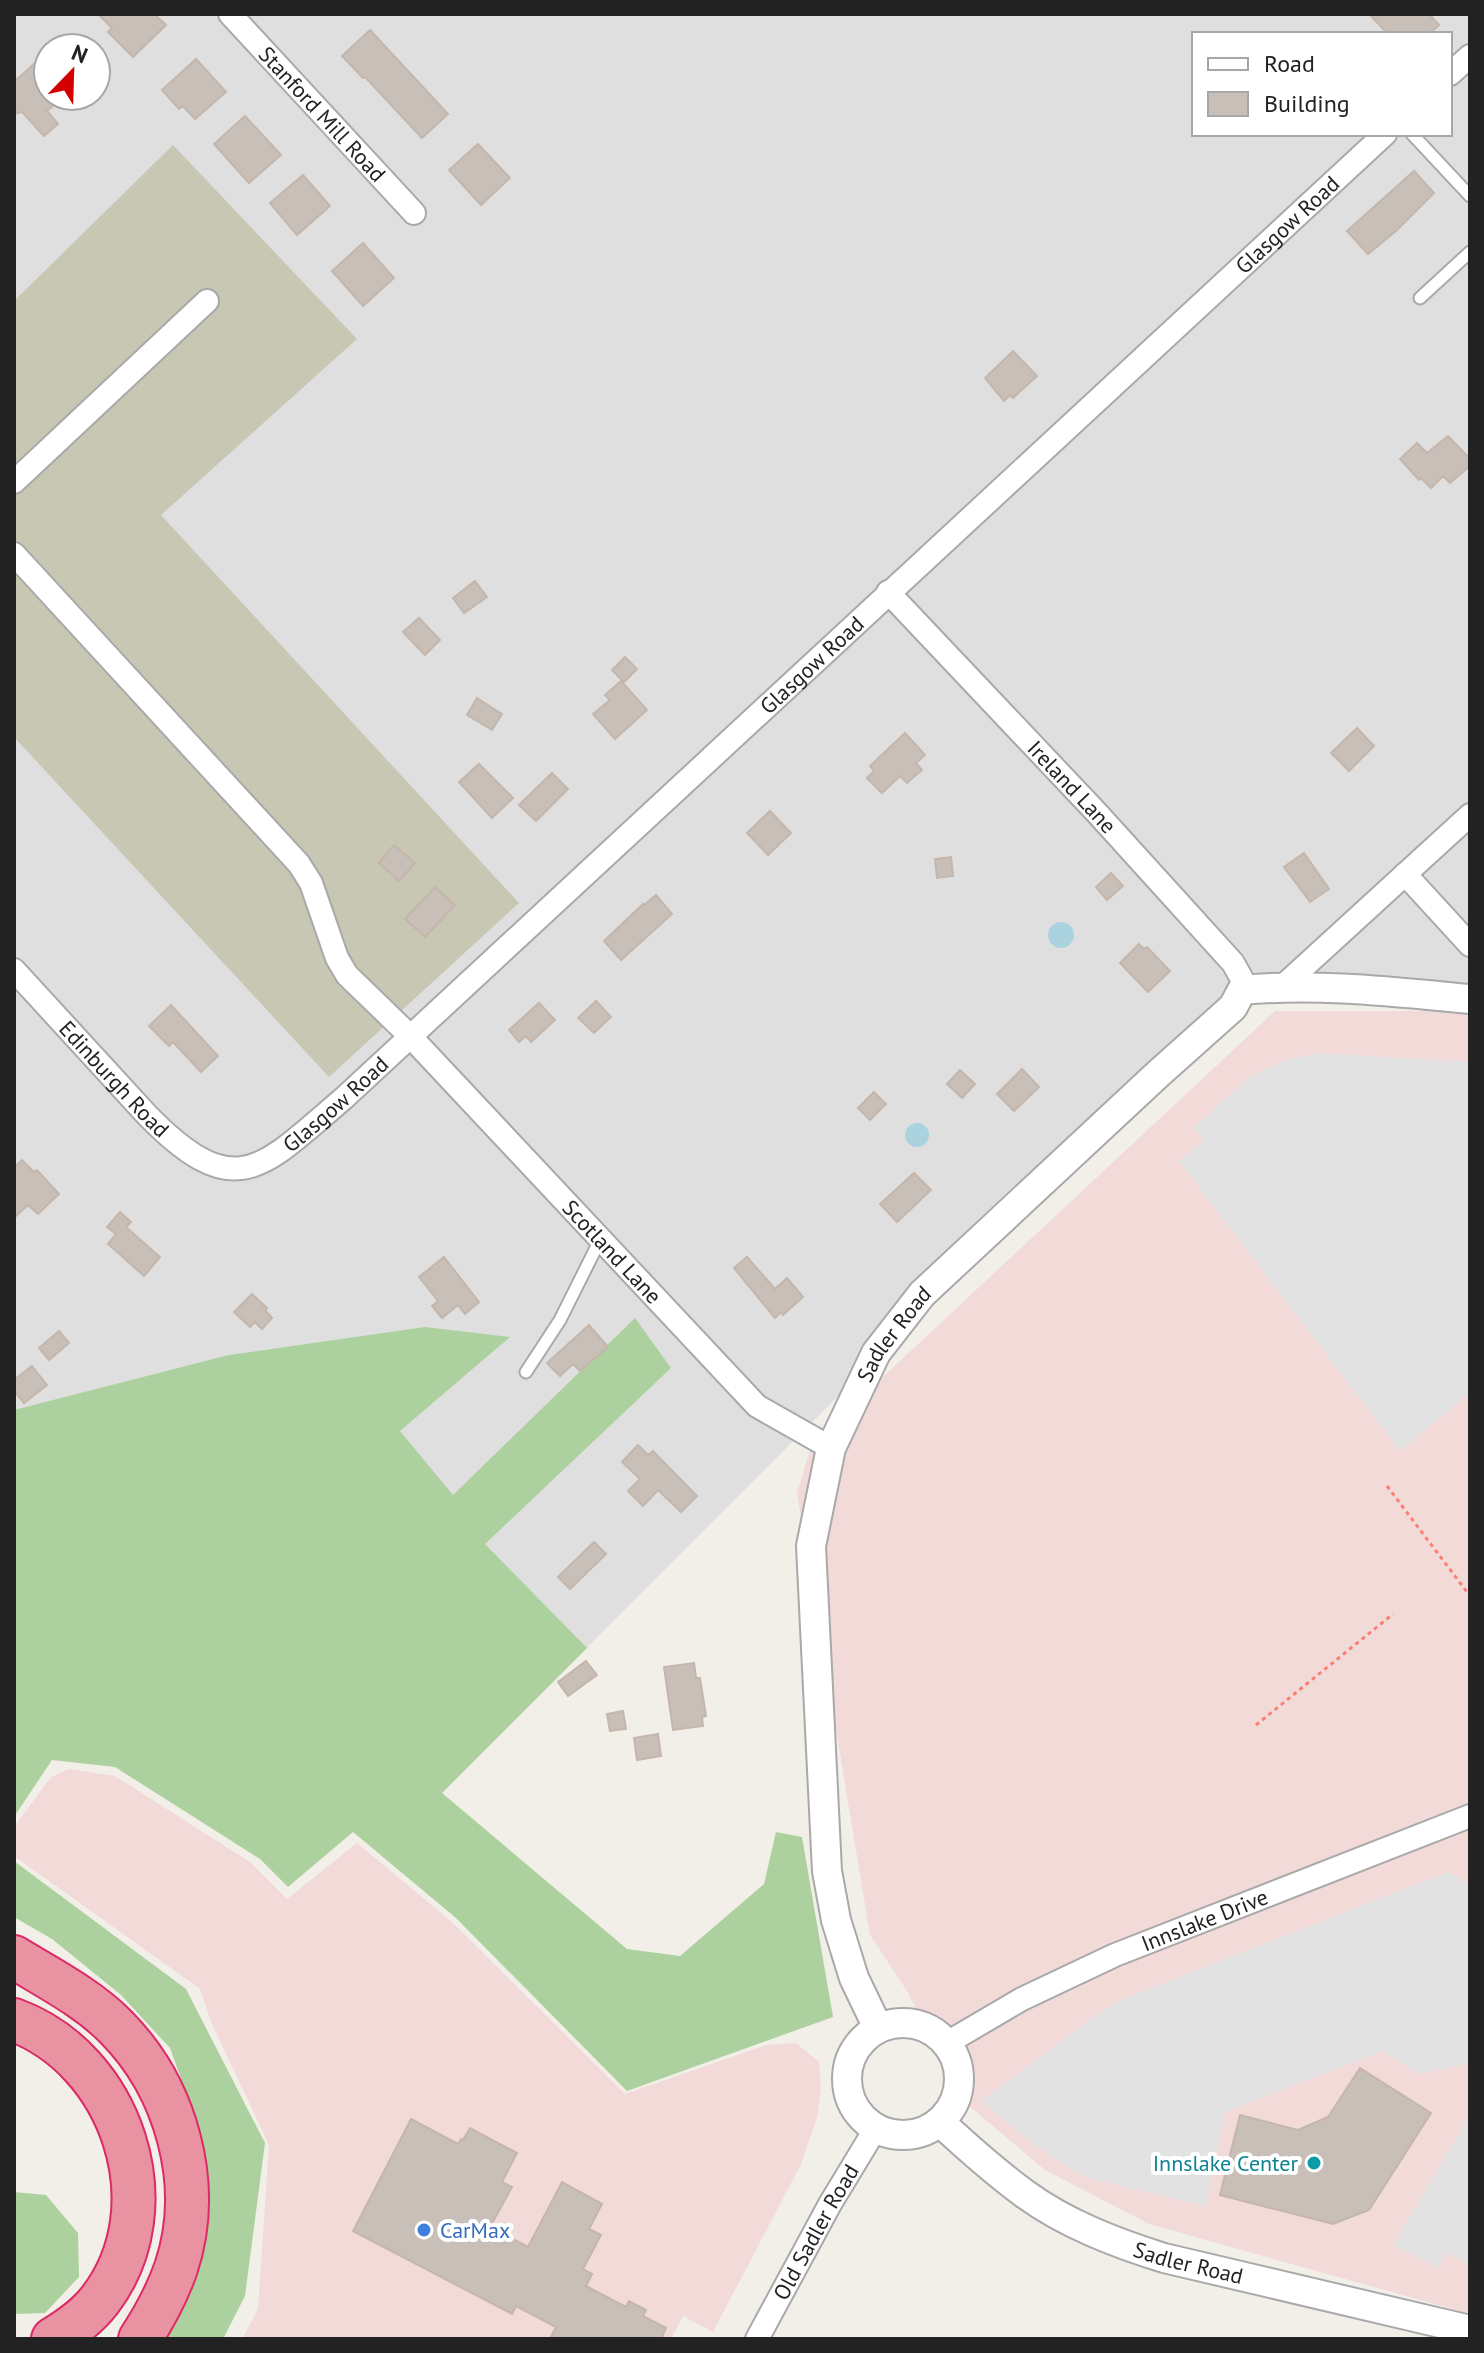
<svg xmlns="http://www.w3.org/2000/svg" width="1484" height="2353" font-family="'PT Sans',sans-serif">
  <rect width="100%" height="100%" fill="#f2efe9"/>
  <!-- residential -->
  <path fill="#e0dfdf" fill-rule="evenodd" d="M14,14h1456v983l-221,-13 -817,819 -418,-234zM1194,34h256v100h-256zM48,48h48v48h-48z"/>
  <!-- commercial -->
  <path fill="#f2dad9" d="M1275,1011h195v1303l-321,-90 -104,-54 -82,-69 -56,-110 -37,-56 -73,-442 15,-50z
    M69,1769l46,7 135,86 37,37 70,-56 95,79 173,172 141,-49 30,-2 23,19 2,27 -4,29 -16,46 -88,168 -30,-16 -12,23h-429l16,-30 11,-164 -58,-123 -11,-33 -186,-133v-29l37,-50z"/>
  <!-- construction -->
  <path fill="#c7c7b4" d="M173,145l184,194 -196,176 358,388 -190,174 -315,-340v-436z"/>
  <!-- forest -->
  <path fill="#add19e" d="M635,1318l36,50 -186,176 102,104 -145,145 185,156 53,7 84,-72 12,-52 26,5 31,180 -206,74 -171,-173 -103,-86 -65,55 -28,-28 -145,-92 -63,-7 -38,57v-407l215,-55 196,-28 85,10 -110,94 53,64z
    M14,1861l172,128 79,154 -20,153 -22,43h-70l53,-136 -7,-74 -29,-81 -49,-53 -69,-56 -38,-22z
    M14,2192l32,3 32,38 1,44 -34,36 -31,1z"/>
  <!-- parking -->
  <path fill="#e2e2e2" d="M1319,1053l151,9v330l-70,59 -221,-290 26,-21 -12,-12 58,-52 35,-16z
    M1448,1872l22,13v174l-3,5 -48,10 -37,-23 -157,61 -20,94 -113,-27 -17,-7 -46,-31 -48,-40 108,-81 34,-21z
    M1470,2115v150l-23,-12 -9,15 -45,-23z"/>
  <!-- water -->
  <path fill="#aad3df" d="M1048 935a13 13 0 1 1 26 0a13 13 0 1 1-26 0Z
    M905 1135a12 12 0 1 1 24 0a12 12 0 1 1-24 0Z"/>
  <!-- building -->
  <path fill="#c7bfb8" stroke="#c4b6ab" stroke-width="2" d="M98,14h56l12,11 -33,32 -25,-25 4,-4z
    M1369,14h60l10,11 -10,9h-41z
    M370,30l78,84 -26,24 -57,-61 -2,1 -21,-22z
    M196,59l30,33 -31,27 -12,-13 -4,3 -17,-19z
    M34,64l3,3 2,-2 9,10v21h16l-17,15 11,13 -14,12 -22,-24 -8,2v-32z
    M245,116l36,39 -32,28 -35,-39z
    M478,144l32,34 -29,27 -32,-35z
    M1414,171l20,22 -37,37 -29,24 -21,-23z
    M303,175l27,31 -33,29 -27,-32z
    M363,243l31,35 -31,28 -31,-35z
    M1013,351l24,25 -24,22 -3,-3 -6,6 -19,-23z
    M1448,436l22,23v7l-20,17 -7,-7 -12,12 -10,-10 -2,2 -19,-21 17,-16 10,10z
    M475,581l12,16 -23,16 -11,-15z
    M419,618l21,22 -15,15 -22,-23z
    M625,657l12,12 -13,13 -12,-12z
    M621,681l26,29 -32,29 -22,-25 17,-14 -5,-5z
    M477,698l25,16 -10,16 -25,-15z
    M1357,728l17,18 -25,25 -18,-18z
    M905,733l20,22 -9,8 6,7 -15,13 -7,-7 -18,17 -15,-15 7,-7 -4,-5z
    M479,764l34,34 -21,20 -33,-36z
    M552,773l16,16 -32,32 -17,-16z
    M770,811l21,22 -23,22 -21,-22z
    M394,845l21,18 -16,18 -20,-18z
    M1304,853l25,36 -19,13 -26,-35z
    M951,857l2,19 -16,2 -2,-19z
    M1111,873l12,13 -16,14 -11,-13z
    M435,887l20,18 -30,32 -20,-18z
    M656,895l16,19 -51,46 -17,-19 39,-37 1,1z
    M1139,944l5,5 3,-2 23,24 -22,21 -28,-29z
    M596,1001l15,16 -17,16 -16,-15z
    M539,1003l16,17 -24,22 -5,-6 -7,6 -10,-12z
    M171,1005l47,51 -17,16 -28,-30 -4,4 -20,-20z
    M1022,1069l17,18 -25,24 -17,-17z
    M960,1070l15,14 -13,14 -15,-14z
    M874,1092l12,12 -16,16 -12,-12z
    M22,1160l12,12 3,-2 22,24 -21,20 -10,-9 -14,13v-50z
    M914,1173l17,17 -34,32 -17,-18z
    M120,1212l11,10 -5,5 34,30 -16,19 -36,-32 8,-10 -9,-7z
    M444,1257l35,45 -14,12 -7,-9 -16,13 -10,-12 6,-5 -19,-24z
    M747,1257l28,32 12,-11 16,19 -20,18 -2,-3 -6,6 -41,-50z
    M252,1294l15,14 -2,2 7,8 -10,11 -7,-7 -5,5 -16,-15z
    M589,1325l19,22 -28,24 -7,-7 -13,12 -13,-13z
    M59,1331l10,12 -20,17 -10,-12z
    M32,1366l15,19 -23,18 -10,-12v-11z
    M638,1445l10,10 5,-4 44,45 -16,16 -23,-22 -15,16 -15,-15 12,-12 -18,-17z
    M594,1542l12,12 -36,35 -12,-12z
    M586,1661l11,14 -29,21 -10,-14z
    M694,1663l2,15h4l6,38 -4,1 1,9 -30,4 -9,-63z
    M623,1711l3,18 -16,2 -3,-17z
    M658,1734l3,22 -24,4 -3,-22z
    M1360,2068l71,45 -62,97 -36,14 -113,-29 20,-80 58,15 30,-13z
    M411,2119l47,25 3,-5 2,1 7,-12 47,25 -15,29 10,5 -22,40 38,20 34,-65 40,22 -13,25 12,6 -18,34 9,5 -6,12 40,21 3,-6 17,9 -3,6 23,12 -5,11h-111l6,-12 -40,-21 -4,8 -159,-83z"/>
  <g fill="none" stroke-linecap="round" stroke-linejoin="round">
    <!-- service casing -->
    <g stroke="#a9a9a9" stroke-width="15">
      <path id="service" d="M1412,134l58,62
        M1420,298l50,-46
        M526,1372l34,-52 40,-80"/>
    </g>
    <!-- minor casing -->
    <g stroke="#a9a9a9" stroke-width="26">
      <g id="minor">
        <path id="s1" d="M230,14l184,199"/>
        <path d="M1450,74l20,-18"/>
        <path d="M14,482l193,-181"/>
        <path id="s2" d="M14,554l285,310 12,19 26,75 10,17 63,61 347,370 74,42"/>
        <path id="s3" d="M888,592l209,221 136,150 9,16v11"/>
        <path d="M1405,874l65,71"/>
        <path id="s4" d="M14,970l133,145c89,91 115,53 197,-17l1041,-964"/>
        <path d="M1283,986l187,-171"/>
        <path id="s5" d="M947,2043l75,-44 93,-44 355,-139"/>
        <path id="s6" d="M757,2339l73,-135 46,-76"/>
      </g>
    </g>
    <!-- tertiary casing -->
    <g stroke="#a9a9a9" stroke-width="32">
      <g id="tertiary">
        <circle cx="903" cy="2079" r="56"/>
        <path id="s7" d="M878,2028l-24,-50 -18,-58 -9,-49 -16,-325 20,-98 45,-95 46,-59 236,-220 75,-67 9,-17c76,-7 152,2 228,9"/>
        <path id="s8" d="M940,2122c27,25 55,50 85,72 41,30 91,49 139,64l306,72"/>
      </g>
    </g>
    <!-- motorway casing -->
    <g stroke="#dc2a67" stroke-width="46">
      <path id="motorway" d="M14,1957c34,21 72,40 101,69 61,61 89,158 61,242 -9,26 -21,48 -36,71
        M14,2020c107,39 158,186 86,280 -13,17 -29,28 -47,39"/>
    </g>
    <!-- path -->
    <path stroke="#fa8072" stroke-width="3" stroke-dasharray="4 4" stroke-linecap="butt" d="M1387,1486l83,110
      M1256,1725l137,-111"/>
    <!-- service -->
    <use href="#service" stroke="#fff" stroke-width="11"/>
    <!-- minor -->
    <use href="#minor" stroke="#fff" stroke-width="22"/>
    <!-- tertiary -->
    <use href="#tertiary" stroke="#fff" stroke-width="28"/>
    <!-- motorway -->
    <use href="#motorway" stroke="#e892a2" stroke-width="42"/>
  </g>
  <!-- markers -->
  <circle fill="#0f9aa8" stroke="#fff" stroke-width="3" cx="1314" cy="2163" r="8"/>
  <circle fill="#3f7fe0" stroke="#fff" stroke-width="3" cx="424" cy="2230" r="8"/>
  <g text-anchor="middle" stroke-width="8" stroke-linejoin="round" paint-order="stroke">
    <!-- street labels -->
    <g font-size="22" fill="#222" stroke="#fff">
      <text dy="8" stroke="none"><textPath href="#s1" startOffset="136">Stanford Mill Road</textPath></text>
      <text dy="8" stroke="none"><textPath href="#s4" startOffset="1720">Glasgow Road</textPath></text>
      <text dy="8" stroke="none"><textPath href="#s4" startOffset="1072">Glasgow Road</textPath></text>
      <text dy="8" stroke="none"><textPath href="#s3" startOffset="268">Ireland Lane</textPath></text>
      <text dy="8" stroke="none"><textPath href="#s4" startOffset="148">Edinburgh Road</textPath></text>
      <text dy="8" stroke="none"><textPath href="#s4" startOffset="424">Glasgow Road</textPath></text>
      <text dy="8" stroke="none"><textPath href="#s2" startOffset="926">Scotland Lane</textPath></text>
      <text dy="8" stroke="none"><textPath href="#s7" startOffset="722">Sadler Road</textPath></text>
      <text dy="8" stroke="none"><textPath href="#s5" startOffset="286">Innslake Drive</textPath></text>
      <text dy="8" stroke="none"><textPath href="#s6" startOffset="122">Old Sadler Road</textPath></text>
      <text dy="8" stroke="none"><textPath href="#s8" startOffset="290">Sadler Road</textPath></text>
    </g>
    <!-- culture labels -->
    <g font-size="22" fill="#0d838f" stroke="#fff" text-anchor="end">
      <text x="1298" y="2171">Innslake Center</text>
    </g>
    <!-- shop labels -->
    <g font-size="22" fill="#366cbe" stroke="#fff" text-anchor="start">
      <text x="440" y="2238">CarMax</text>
    </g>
  </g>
  <!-- border -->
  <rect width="1484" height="2353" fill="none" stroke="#222222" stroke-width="32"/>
  <!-- legend -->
  <rect x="1192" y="32" width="260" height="104" fill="#ffffff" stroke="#a7a7a7" stroke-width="2"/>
  <rect x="1208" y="58" width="40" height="12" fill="#ffffff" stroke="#a7a7a7" stroke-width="2"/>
  <text x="1264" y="72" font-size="24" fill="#222222">Road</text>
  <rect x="1208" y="92" width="40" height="24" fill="#c7bfb8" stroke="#a7a7a7" stroke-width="2"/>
  <text x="1264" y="112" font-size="24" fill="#222222">Building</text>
  <!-- north arrow -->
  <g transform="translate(72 72) rotate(23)"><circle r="38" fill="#ffffff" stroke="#a7a7a7" stroke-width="2"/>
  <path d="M0-6L14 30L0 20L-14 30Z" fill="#d40000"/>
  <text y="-12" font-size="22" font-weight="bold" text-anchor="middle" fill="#222222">N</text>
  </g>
</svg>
